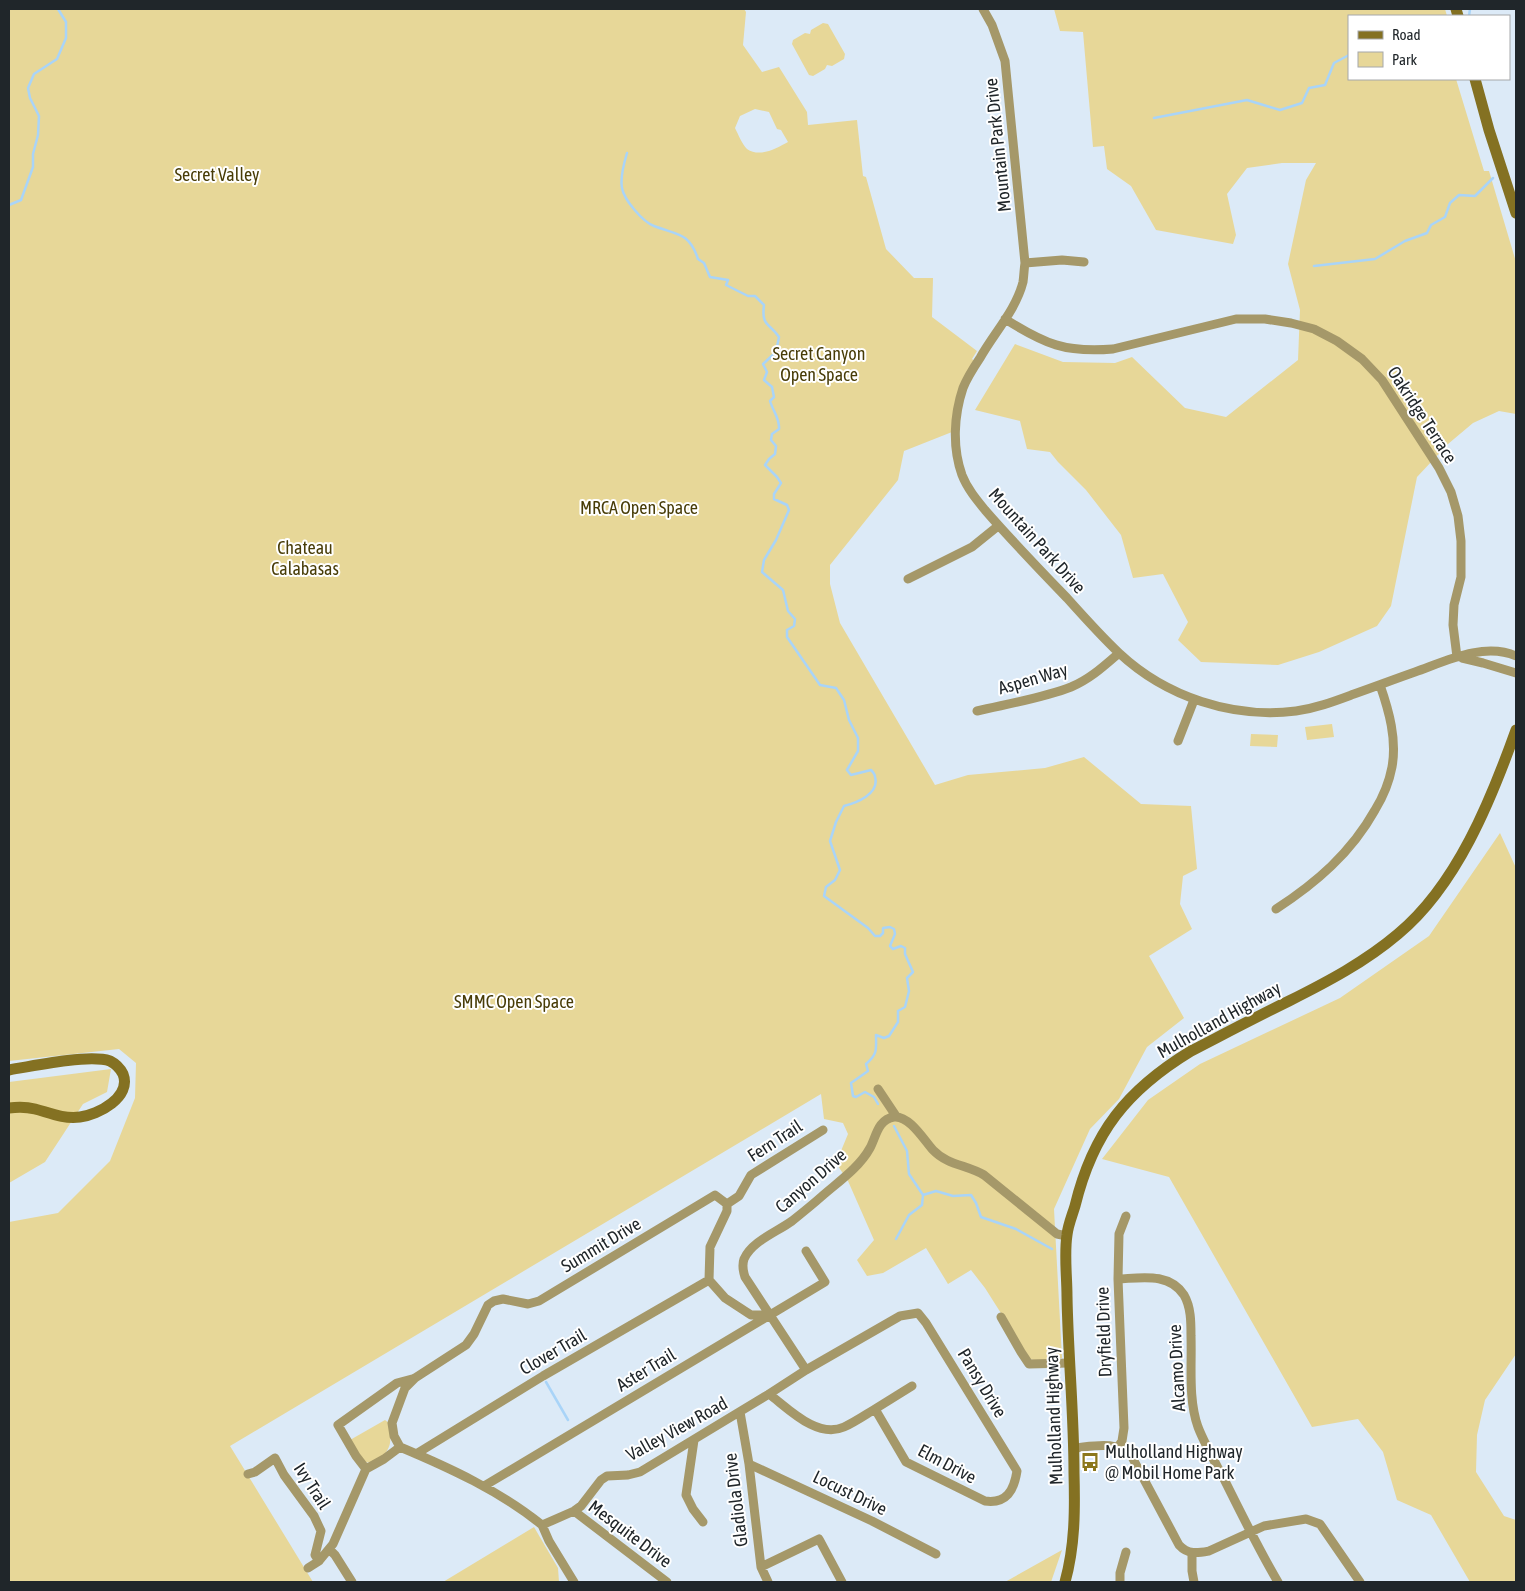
<svg xmlns="http://www.w3.org/2000/svg" width="1525" height="1591" font-family="'Asap Condensed',sans-serif">
  <rect width="100%" height="100%" fill="#dceaf7"/>
  <!-- green -->
  <path fill="#e7d798" fill-rule="evenodd" d="M9,9h735l2,3 -3,33 19,27 17,-5 28,45 1,13 49,-5 6,56 3,1 20,72 28,29h19l-1,39 45,34 -5,8 6,5 -8,13 -18,55 -48,19 -6,29 -68,85v19l10,39 95,162 33,-10 77,-7 39,-11 57,47 50,2 6,63 -14,7 -3,28 12,25 -43,27 35,62 -37,29 -28,52 -29,30 -36,80 8,149 -25,3 -7,-2 -45,-71 -14,-18 -23,14 -22,-36 -43,25 -16,3 -10,-16 17,-20 -26,-59 -12,-18 12,-29 -5,-11 -19,-4 -3,-25 -591,352 83,136h-304v-360l49,-9 52,-52 25,-63 1,-35 -17,-14 -110,12zM755,109l14,3 8,17 4,1 7,12c-11,6 -28,16 -41,7 -5,-5 -9,-15 -12,-21l5,-12z
    M1054,9h391l2,7h-98v63h107l28,92h5l27,91v152l-17,-3 -26,12 -25,21 -31,33 -26,129 -14,20 -58,26 -41,13 -77,-3 -23,-22 10,-18 -25,-48 -30,4 -12,-43 -35,-45 -28,-28 -8,-10 -23,-3 -7,-28 -45,-11 40,-66 48,18 52,1 17,-6 53,51 41,9 72,-57 2,-50 -12,-46 18,-84 10,-17h-34l-35,5 -20,26 9,41 -3,9 -77,-14 -25,-44 -24,-17 -3,-23 -11,1 -10,-115 -23,-1z
    M823,23l5,1 17,30 -1,5 -12,7 -5,-1 -2,4 -12,7 -4,-1 -17,-31 1,-4 12,-7 5,1 1,-4z
    M1332,724l2,13 -27,3 -2,-13z
    M1251,734l27,1 -1,12 -27,-1z
    M1500,833l16,35v486l-31,46 -8,35 -1,37 28,44 12,4v62h-46l-39,-67 -34,-15 -14,-48 -25,-33 -46,8 -143,-250 -67,-18 46,-59 52,-36 140,-66 89,-62z
    M111,1069l-4,23 -24,12 -38,58 -36,21v-101z
    M385,1420l4,3c0,7 2,14 1,20 -2,12 -16,22 -27,19l-13,-22z
    M534,1527l24,41 1,14h-116z
    M1062,1550l-11,32h-46z"/>
  <g fill="none" stroke-linecap="round" stroke-linejoin="round">
    <!-- stream -->
    <path stroke="#a9d4f8" stroke-width="2.5" d="M1469,16l1,-7
      M1154,118l93,-18 33,10 22,-7 7,-15 16,-3 9,-22 15,-8
      M627,153c-3,10 -7,25 -5,35 2,12 21,34 32,38 23,9 35,6 44,33l6,4 6,14 18,3 -2,5 22,11h7l9,9c-3,22 6,18 15,32l-3,15 -13,12 4,8 -3,8 8,7 2,10 -4,4c3,10 10,18 9,28l-7,5 -1,6 5,6 -1,8 -6,5 -4,6 12,12 4,6 -7,11v5l13,6 2,5 -13,30 -12,20 -2,12 21,18 5,21 7,8 -1,7 -7,4v7l33,48 16,3 8,12 5,20 9,18v13l-11,19 4,5 20,-5c2,2 4,4 4,7 5,17 -19,26 -31,29l-8,16 -6,19 10,29 -5,10 -9,7 -2,9 44,32 7,8h5l3,-3v-5l7,-1 4,2 1,5 -5,12 3,3 8,-3 4,2v6l8,18 -6,6 2,13 -4,16 -7,4v11l-9,14 -5,2 -8,-3c0,14 2,19 -10,29l2,7 -17,12 2,13 3,1 9,-5 9,5 4,7
      M9,205l12,-5 12,-33v-13l5,-19 1,-19 -9,-18 -2,-10 6,-14 23,-15 9,-21v-16l-8,-13
      M1314,266l61,-7 30,-18 22,-8 4,-8 14,-8 5,-14 9,-8 16,1 18,-18
      M894,1126l13,25 2,23 14,21 13,-4 17,5 18,-1 5,8 5,14 35,12 36,20
      M896,1239l13,-24 13,-10 1,-10
      M546,1382l22,38"/>
    <!-- minor -->
    <path stroke="#a59869" stroke-width="9" d="M983,9l9,16 13,36 20,202c-1,6 -1,12 -2,19 -7,28 -29,51 -43,76 -6,9 -13,20 -17,30 -9,27 -11,59 -1,87 5,13 14,24 23,35 26,30 54,59 82,88 17,19 34,38 52,55 47,44 114,66 177,58 21,-3 39,-10 58,-17 20,-7 41,-15 61,-22 31,-11 69,-30 101,-16
      M1025,263l37,-3 22,2
      M1005,319c40,25 60,34 108,30l123,-30h29l26,4 23,6 23,12 25,18 20,21 57,88 12,24 7,24 3,25v36l-7,28 -1,20 4,32
      M908,579l64,-32 26,-21
      M1462,658l21,5 33,10
      M977,711c30,-7 66,-13 94,-24 19,-8 33,-21 48,-34
      M1178,741l16,-41
      M1276,909c40,-26 75,-56 99,-99 8,-13 14,-27 17,-43 5,-28 -3,-56 -12,-82
      M878,1089l18,27
      M727,1204l12,-8 12,-21 72,-45
      M1118,1279c23,-1 51,-7 66,16 7,12 7,27 7,41 1,29 -3,63 7,91 7,18 18,37 27,54 17,34 34,69 53,101
      M1001,1317l20,35 8,12 40,-1
      M806,1370l-61,-93c-2,-6 -3,-12 -1,-18 8,-18 33,-27 48,-38 10,-8 20,-16 29,-24 17,-15 38,-29 49,-49 6,-11 8,-29 24,-31 15,-2 30,23 39,33 14,15 34,15 51,25l73,59 10,2
      M875,1409l37,-23
      M740,1412l9,52 12,103 7,15
      M694,1440l-8,55 7,14 10,13
      M1118,1447l4,-6 2,-13 -6,-149 1,-45 7,-18
      M1074,1448c21,-2 43,-8 58,9l47,88c9,10 19,8 30,6l55,-25 42,-7 14,5 40,58
      M416,1454l127,-78 166,-96
      M749,1464l123,57 64,33
      M366,1469l-10,-13 -18,-31 59,-42 15,-4
      M248,1474l7,-2 20,-14 9,17 30,41 7,15 -6,24 4,6
      M484,1486l341,-204 -19,-31
      M574,1511l93,71
      M542,1525l32,-14 7,-5 20,-26 6,-4 21,-1 12,-3 129,-78 37,-24 94,-54 18,-3 8,10 91,148c-3,19 -10,33 -32,30l-79,-39 -31,-53c-10,6 -20,13 -31,18 -27,12 -55,-18 -75,-33
      M542,1525c-42,-34 -92,-57 -142,-78l-6,-11 -2,-13 13,-35 10,-10 51,-33 8,-11 14,-29 6,-4 9,-2 25,5 11,-3 176,-106 12,9v7l-17,36 -1,33 16,18 26,17h19
      M542,1525l7,16 25,41
      M330,1550l5,5 17,27
      M1192,1553v18l2,11
      M761,1567l58,-28 23,43
      M308,1568l11,-7 14,-17 33,-75 18,-10 16,-12
      M1120,1582v-9l6,-21"/>
    <!-- secondary -->
    <path stroke="#847122" stroke-width="11" d="M1456,9l2,7
      M1475,79l14,51 27,83
      M9,1070c23,-4 80,-16 101,-9 6,3 10,7 13,13 9,23 -25,41 -43,43 -17,2 -30,-4 -45,-8 -8,-2 -18,-2 -26,-1
      M1065,1582c10,-36 10,-72 9,-109 0,-59 -6,-118 -7,-177 0,-19 -3,-42 0,-61 1,-10 5,-19 8,-29 18,-74 52,-116 116,-155 33,-17 65,-34 98,-50 38,-19 76,-39 109,-67 59,-49 93,-134 118,-204"/>
  </g>
  <!-- icons -->
  <defs>
    <g id="bus-bare" transform="scale(1.5)"><path d="M-5-6H5V4H4V6H2V4H-2V6H-4V4H-5ZM-3.5-4V0h7V-4ZM-3.5 1.2v1.5H-2V1.2ZM2 1.2v1.5H3.5V1.2Z" fill="#8c771b" stroke="#fff" stroke-width="2.5" paint-order="stroke"/></g>
  </defs>
  <g fill-rule="evenodd">
    <use href="#bus-bare" x="1090" y="1462"/>
  </g>
  <g text-anchor="middle" stroke-width="4" stroke-linejoin="round" paint-order="stroke">
    <!-- street labels -->
    <g font-size="18" fill="#20262a" stroke="#fff">
      <text transform="translate(998 145) rotate(-96)" y="6">Mountain Park Drive</text>
      <text transform="translate(1422 415) rotate(57)" y="6">Oakridge Terrace</text>
      <text transform="translate(1037 541) rotate(48)" y="6">Mountain Park Drive</text>
      <text transform="translate(1033 679) rotate(-16)" y="6">Aspen Way</text>
      <text transform="translate(1219 1020) rotate(-29)" y="6">Mulholland Highway</text>
      <text transform="translate(775 1141) rotate(-33)" y="6">Fern Trail</text>
      <text transform="translate(811 1181) rotate(-41)" y="6">Canyon Drive</text>
      <text transform="translate(601 1245) rotate(-31)" y="6">Summit Drive</text>
      <text transform="translate(1104 1332) rotate(-92)" y="6">Dryfield Drive</text>
      <text transform="translate(553 1352) rotate(-30)" y="6">Clover Trail</text>
      <text transform="translate(1177 1368) rotate(-93)" y="6">Alcamo Drive</text>
      <text transform="translate(646 1370) rotate(-31)" y="6">Aster Trail</text>
      <text transform="translate(982 1383) rotate(59)" y="6">Pansy Drive</text>
      <text transform="translate(1054 1416) rotate(-92)" y="6">Mulholland Highway</text>
      <text transform="translate(677 1429) rotate(-29)" y="6">Valley View Road</text>
      <text transform="translate(947 1464) rotate(28)" y="6">Elm Drive</text>
      <text transform="translate(312 1486) rotate(57)" y="6">Ivy Trail</text>
      <text transform="translate(850 1493) rotate(26)" y="6">Locust Drive</text>
      <text transform="translate(736 1500) rotate(-97)" y="6">Gladiola Drive</text>
      <text transform="translate(630 1534) rotate(37)" y="6">Mesquite Drive</text>
    </g>
    <!-- park labels -->
    <g font-size="18" fill="#483c07" stroke="#fff">
      <text x="217" y="181">Secret Valley</text>
      <text x="819" y="360">Secret Canyon<tspan x="819" dy="21">Open Space</tspan></text>
      <text x="639" y="514">MRCA Open Space</text>
      <text x="305" y="554">Chateau<tspan x="305" dy="21">Calabasas</tspan></text>
      <text x="514" y="1008">SMMC Open Space</text>
    </g>
    <!-- poi labels -->
    <g font-size="18" fill="#20262a" stroke="#fff" text-anchor="start">
      <text x="1105" y="1458">Mulholland Highway<tspan x="1105" dy="21">@ Mobil Home Park</tspan></text>
    </g>
  </g>
  <!-- border -->
  <rect width="1525" height="1591" fill="none" stroke="#20262a" stroke-width="20"/>
  <!-- legend -->
  <rect x="1348" y="15" width="162" height="65" fill="#ffffff" stroke="#a6a8aa"/>
  <rect x="1358" y="31" width="25" height="8" fill="#847122" stroke="#a6a8aa"/>
  <text x="1392" y="40" font-size="15" fill="#20262a">Road</text>
  <rect x="1358" y="52" width="25" height="15" fill="#e7d798" stroke="#a6a8aa"/>
  <text x="1392" y="65" font-size="15" fill="#20262a">Park</text>
</svg>
